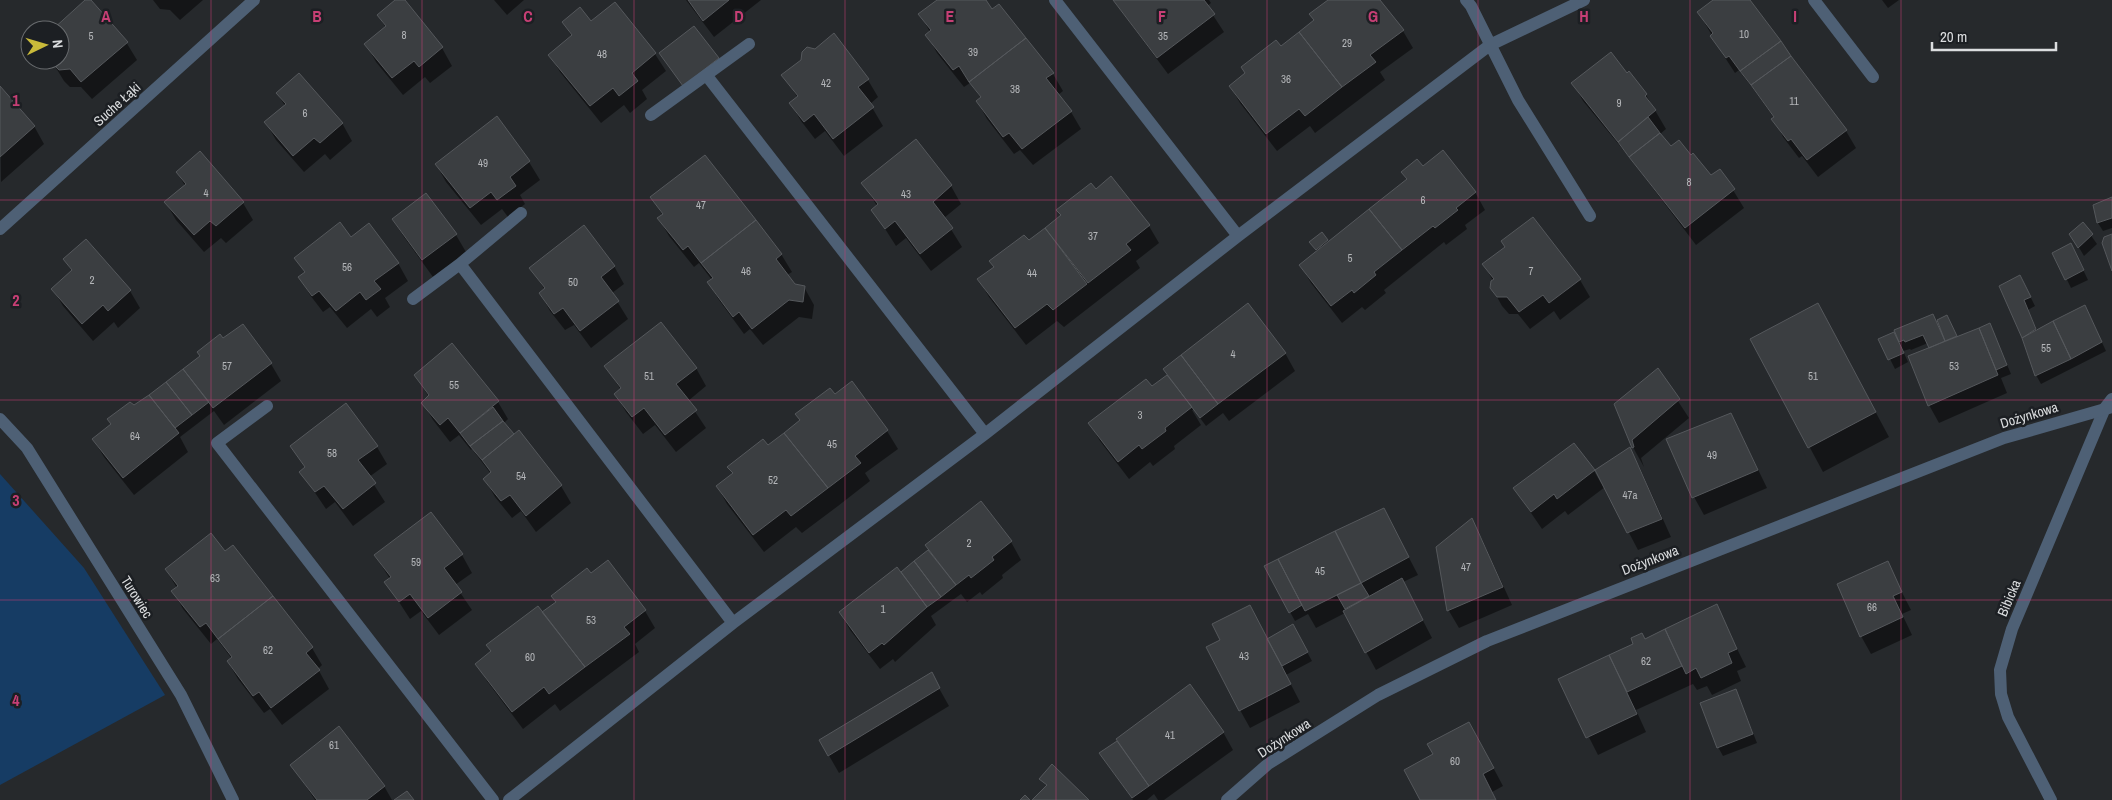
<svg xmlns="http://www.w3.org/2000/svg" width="2112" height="800" font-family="'Archivo Narrow',sans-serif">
  <rect width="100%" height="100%" fill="#26292c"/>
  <!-- green -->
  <path fill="#163c64" d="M0,474l84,94 81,127 -165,90z"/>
  <!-- shadow -->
  <path fill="#0007" d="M87,0h2l37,42 11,18 -45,39 -11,-12h-11l-6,-6 -11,-18 1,-3h6v-30h-7z
    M153,0h50l-23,20 -10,-10 -10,-1z
    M397,0h6l39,48 10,18 -22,17 -5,-6 -22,18 -27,-33 -10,-18 20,-16 -8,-13z
    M494,0h30l-17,15z
    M686,0h75l-47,37z
    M939,0h45l8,10 7,-5 54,69 10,17 -5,4 13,17 10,17 -48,36 -13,-15 -6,4 -27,-35 -10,-18 4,-3 -11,-15 -6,4 -27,-34 -10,-18 3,-3 -10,-18z
    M1113,0h96l2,3 -4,3 17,26 -56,42z
    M1330,0h49l24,31 10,17 -33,24 5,8 -70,53 -5,-7 -33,25 -37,-48 -10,-17 85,-65z
    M1715,0h34l30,41 -44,32 -13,-20 -23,-40z
    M1882,0h17l-11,8z
    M615,3l40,51 11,17 -24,19 5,9 -17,14 -6,-8 -23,18 -41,-51 -10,-17 22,-18 -9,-15h27z
    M834,35l34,45 10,17 -8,7 13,22 -39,30 -19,-25 -10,8 -14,-18 -10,-17 7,-6 -15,-23z
    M1780,43l66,88 10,17 -38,29 -16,-21 -3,2 -16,-21 -9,-19 -22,-31 -12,-15 -3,2z
    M1627,74l19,21 20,34 -6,5 10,14 20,8 21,21 22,13 11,18 -48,37 -66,-87 -47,-57 -10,-18z
    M0,88l34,38 10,18 -43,38z
    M277,93l65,30 10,18 -22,19 -5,-6 -21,18 -28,-32 -10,-17 19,-17z
    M497,118l32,44 11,18 -20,15 5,9 -17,13 -6,-8 -21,16 -35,-43 -10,-18z
    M916,141l35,45 10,18 -17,14 18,29 -31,24 -25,-33 -10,8 -23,-36 4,-4 -14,-23z
    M1423,168l52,24 10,18 -20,15 2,4 -21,16 -2,-3 -60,48 2,3 -21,17 -3,-3 -20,16 -31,-40 -10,-17 16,-14 -6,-10 16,-2 1,3 79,-63 -4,-7z
    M177,172l66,31 10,17 -27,23 -5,-5 -17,14 -28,-32 -10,-17 19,-17z
    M1096,191l53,35 10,17 -23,18 4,7 -76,59 -7,-6 -31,24 -37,-48 -10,-17 15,-12 -3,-6 37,-20 34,-26 -4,-6z
    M652,197l129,57 11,18 -5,3 8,10 9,2 10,18 -2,14 -13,-2 -36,28 -13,-16 -6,5 -25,-34 -11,-18 4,-2 -13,-17 -5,4 -25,-31 -10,-17 4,-3z
    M2112,199v29l-9,3 -5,-8z
    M393,220l63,15 10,17 -33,25 -29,-40z
    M2083,224l14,20 -13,12 -13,-22z
    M351,238l47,25 10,18 -23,17 5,9 -13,10 -6,-8 -24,19 -17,-21 -7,5 -13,-17 -10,-18 5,-4 -9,-15z
    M86,240l44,51 10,17 -22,20 -4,-6 -21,19 -30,-35 -10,-17 19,-17 -7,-13z
    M2054,253h21l13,27 -17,8z
    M1484,264l96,16 10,17 -30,23 -6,-9 -24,18 -12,-15h-9l-7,-8 -10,-18 1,-7z
    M614,266l10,18 -12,9 16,26 -37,29 -17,-23 -9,5 -15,-19 -10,-18 5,-3 -14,-22z
    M2020,276l15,30 -7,4 9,20 52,-15 17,36 -65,33 -5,-9 -13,-38z
    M1947,317l10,21 33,-13 21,49 -10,4 6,15 -68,30 -10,-18 1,-57 -2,-5 -17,7 -1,-1 -7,2 5,11 -13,7 -15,-30z
    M1831,329l58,108 -66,35 -71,-132z
    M223,340l48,24 10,17 -57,44 -10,-14 -34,26 8,15 -54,43 -30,-38 -11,-18z
    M1285,353l10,18 -66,50 -6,-8 -17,13 -12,-16h-2l9,15 -27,21 1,3 -22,17 -3,-4 -21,17 -29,-38 -10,-17 62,-36 16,-13z
    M606,367l90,1 10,18 -18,15 18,27 -30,24 -21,-27 -12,9 -17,-22 -10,-17 5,-5z
    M1657,369l32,49 -48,40 3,9 -9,-16 -20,-46z
    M415,375l83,27 10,17 -4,4 10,13 5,-4 42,54 10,17 -35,29 -15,-21 -9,7 -17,-21 -10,-17 6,-6 -19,-25 -1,1 -12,-15 -9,7 -17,-22 -10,-17 6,-6z
    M851,383l36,48 11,18 -33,24 5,8 -32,25 -36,27 -6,-6 -32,25 -37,-48 -10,-18 16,-12 -4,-7 39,-20 33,-25 -4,-7 38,-19z
    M1731,414l36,74 -63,27 -10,-18z
    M292,446l85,1 10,17 -18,13 16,25 -32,24 -18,-24 -9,7 -25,-37 4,-4z
    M1629,449l10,17 32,71 -33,13 -33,-63 -37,28 -3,-4 -23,18 -28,-41 80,-17 7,12z
    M981,503l30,39 10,18 -19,15 1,3 -21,17 -2,-3 -13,10 -6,-8 -30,22 5,9 -41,37 -2,-3 -13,10 -30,-39 -10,-18 64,-34 29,-23 -6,-10z
    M430,514l32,41 10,18 -17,12 17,25 -33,25 -18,-24 -11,8 -24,-37 4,-3 -15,-24z
    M1471,520l10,17 31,68 -53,23 -10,-17 -12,-63z
    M1393,527l25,48 -15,7 29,56 -56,32 -31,-57 -29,15 -8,-14 -13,7 -5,-9z
    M225,552l87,96 10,17 -4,4 11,20 -47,36 -12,-16 -6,4 -26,-34 -10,-17 4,-3 -15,-20 -6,5 -28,-35 -10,-18 4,-3 -11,-18z
    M607,562l38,49 10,17 -20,16 4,8 -79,59 -5,-7 -32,25 -36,-48 -10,-17z
    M1887,563l24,47 -9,4 10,21 -41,19 -10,-18z
    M1716,606l30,61 -9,4 4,10 -29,14 -5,-9 -10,4 -4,-6 -57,26 10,22 -48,23 -38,-75z
    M1293,626l19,35 -26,14 14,27 -50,26 -10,-18 28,-70z
    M931,674l18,32 -110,67 -19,-33z
    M1736,690l21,53 -34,13 -5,-9z
    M1223,732l10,18 -69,50h-6l-4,-6 -7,6h-14l-27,-38 19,-12z
    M1479,741l24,45 -11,6 4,8h-75z
    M292,765l92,21 8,14h-77z"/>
  <!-- building -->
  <path fill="#3b3e41" stroke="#55585c" d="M85,0h6l37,42 -47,40 -11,-13 -11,1 -7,-7 1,-3h7v-30h-8z
    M395,0h10l38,47 -24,20 -5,-6 -22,17 -28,-34 22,-18 -9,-11z
    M688,0h41l-26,21z
    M937,0h49l6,9 7,-5 27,34 -57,44 -10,-16 -6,4 -28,-35 6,-5 -13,-16z
    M1113,0h91l11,14 -58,44z
    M1328,0h52l24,30 -34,25 6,7 -34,25 -43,-55 15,-12 -5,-6z
    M1713,0h37l31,41 -41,30 -11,-15 -3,2 -16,-22 3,-3 -16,-21z
    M615,2l41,51 -24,20 6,8 -19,15 -6,-8 -23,18 -42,-51 24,-20 -10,-13 18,-15 11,14z
    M694,26l25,32 -36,28 -24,-33z
    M1299,32l43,55 -37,29 -6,-7 -33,25 -37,-48 16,-13 -4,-6 35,-27 5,6z
    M834,33l35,46 -11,8 16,20 -41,32 -19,-25 -10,8 -15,-19 9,-7 -17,-21 20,-15 1,-8 5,-5 8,2z
    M1026,38l28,35 -8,5 26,33 -50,38 -13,-16 -6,4 -27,-36 5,-4 -12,-15z
    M1781,41l10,15 -40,29 -11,-14z
    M1611,52l16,21 2,-2 18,23 -2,2 11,14 -38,32 -47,-59z
    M1791,56l56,74 -40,30 -16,-21 -3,2 -17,-22 3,-2 -23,-32z
    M299,73l44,50 -23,20 -6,-5 -21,18 -29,-34 22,-18 -10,-11z
    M0,86l35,40 -35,31z
    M497,116l33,45 -20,16 6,9 -19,14 -6,-8 -21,16 -35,-44z
    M1648,117l12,16 -31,24 -11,-15z
    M1660,133l11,13 8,-6 12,15 2,-2 18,22 9,-6 15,20 -50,39 -56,-71z
    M916,139l36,46 -19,17 20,26 -33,26 -25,-33 -10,8 -14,-19 7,-6 -17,-21z
    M1443,150l33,42 -20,16 2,2 -23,18 -2,-2 -31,24 -33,-41 38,-30 -6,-7 16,-13 6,7z
    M200,151l44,51 -28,24 -6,-5 -16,14 -30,-33 22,-18 -10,-12z
    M705,155l51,65 -55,43 -13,-17 -5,4 -26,-32 6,-4 -13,-17z
    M1111,176l39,49 -24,19 5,6 -43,33 -43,-55 16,-13 -5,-5 35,-27 5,6z
    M426,193l31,41 -35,26 -30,-41z
    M2112,197v21l-15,5 -4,-18z
    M1369,209l33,41 -28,22 2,3 -22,18 -2,-3 -21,16 -32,-41z
    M1533,217l48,62 -32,24 -6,-8 -24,17 -12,-15h-10l-7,-9 1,-7 3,-2 -12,-15 23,-17 -4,-6z
    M756,220l26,34 -6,5 19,25 10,2 -2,16 -14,-2 -37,29 -13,-17 -6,5 -26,-35 6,-4 -12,-15z
    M340,222l11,15 18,-14 30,40 -25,18 7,8 -15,11 -6,-8 -24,19 -17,-20 -7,5 -14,-19 7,-5 -11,-14z
    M2083,222l10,12 -15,14 -9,-14z
    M584,225l31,41 -14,11 18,24 -39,30 -17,-23 -9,6 -15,-21 6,-5 -16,-20z
    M1045,228l42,56 -34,26 -6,-6 -32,24 -38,-49 17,-12 -5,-6 35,-26 5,5z
    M1322,232l6,8 -12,10 -7,-8z
    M2112,234v37l-10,-28 2,-6z
    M86,239l45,51 -23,21 -5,-6 -21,19 -31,-35 21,-19 -9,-11z
    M2071,243l13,27 -19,10 -13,-27z
    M2020,275l11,22 -7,3 12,29 -14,9 -23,-52z
    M1248,303l38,50 -68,51 -37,-49z
    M1818,303l58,109 -68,36 -58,-109z
    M2085,305l17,37 -31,17 -18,-38z
    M1933,314l12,27 -16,7 -6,-13 -18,7 -1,-2 -5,2 -5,-12z
    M1947,315l10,21 -12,5 -8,-21z
    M2053,321l18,38 -36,17 -13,-38z
    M661,322l36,46 -21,16 21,26 -32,25 -21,-27 -12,9 -18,-23 7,-6 -17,-22z
    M1990,323l17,42 -11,5 -17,-42z
    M243,324l29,39 -59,45 -30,-39 17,-13 -3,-4 23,-18 3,4z
    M1979,328l19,47 -70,31 -20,-50z
    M1894,332l10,21 -16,7 -10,-21z
    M452,343l47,58 -39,32 -12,-15 -8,7 -19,-22 8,-8 -15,-20z
    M1181,355l37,49 -18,14 -37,-49z
    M1658,368l22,31 -48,41 2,7 -2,1 -18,-44z
    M183,369l26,33 -17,13 -26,-33z
    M1167,375l25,32 -27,21 1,3 -24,18 -3,-4 -21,17 -30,-39 58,-44 6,7z
    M852,381l36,49 -33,26 6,7 -33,25 -44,-55 16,-13 -5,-6 35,-26 5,6z
    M166,382l26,33 -17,13 -26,-33z
    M149,395l30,38 -56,45 -31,-39 19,-15 -4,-5 23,-17 4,3z
    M346,403l32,43 -20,14 18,23 -33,26 -19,-23 -9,6 -16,-20 6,-5 -15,-21z
    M493,407l10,14 -33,25 -10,-13z
    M1731,413l27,57 -66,28 -26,-59z
    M503,421l11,13 -32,26 -12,-14z
    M519,430l43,55 -36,31 -16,-21 -9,6 -18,-22 8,-7 -9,-12z
    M784,433l44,55 -37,28 -5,-6 -33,25 -37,-49 17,-13 -6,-6 36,-28 5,6z
    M1574,443l21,27 -38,29 -3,-5 -23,18 -18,-24z
    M1630,447l32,72 -35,14 -32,-63z
    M981,501l31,40 -20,16 2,3 -23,18 -2,-3 -13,10 -31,-40z
    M1384,508l25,49 -48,26 -26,-52z
    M431,512l32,42 -19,14 18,24 -34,26 -18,-24 -11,8 -15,-20 7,-5 -17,-22z
    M1472,518l31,69 -56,24 -11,-64z
    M1335,531l26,52 -56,28 -27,-52z
    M211,533l14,18 8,-6 40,51 -55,43 -12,-16 -6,4 -29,-36 7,-5 -13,-17z
    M928,550l28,35 -15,12 -27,-36z
    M1278,559l24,46 -13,8 -25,-47z
    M608,560l38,50 -22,17 6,7 -45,33 -43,-55 14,-10 -5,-6 36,-28 4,5z
    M914,561l27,36 -14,10 -26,-35z
    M1888,561l14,31 -9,4 10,21 -43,20 -23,-53z
    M897,567l30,40 -43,38 -2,-2 -13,10 -30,-41z
    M1402,578l21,42 -58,33 -22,-42z
    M1361,583l8,13 -24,13 -8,-14z
    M273,596l40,51 -7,6 14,17 -49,38 -12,-16 -6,4 -26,-35 5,-4 -14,-18z
    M1717,604l20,45 -9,4 4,10 -31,15 -5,-10 -10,6 -21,-45z
    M1250,605l41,79 -52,27 -33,-64 14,-7 -8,-16z
    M538,606l47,61 -36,27 -5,-7 -32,25 -37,-48 16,-13 -5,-6z
    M1293,624l15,28 -26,14 -15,-27z
    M1665,629l17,37 -55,26 -18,-37 24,-11 -2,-6 11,-5 3,6z
    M1609,655l28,59 -51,24 -28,-59z
    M932,672l8,16 -112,68 -9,-16z
    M1190,684l34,48 -75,54 -33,-47z
    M1736,689l17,45 -36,14 -17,-45z
    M1469,722l25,46 -11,6 13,26h-76l-16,-30 29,-16 -6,-10z
    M339,726l46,60 -18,14h-50l-27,-35z
    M1117,741l32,45 -17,12 -33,-45z
    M1052,764l37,36h-57l15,-15 -8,-6z
    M407,791l7,9h-20z
    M1025,795l5,5h-10z"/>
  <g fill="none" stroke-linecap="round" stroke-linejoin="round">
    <!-- minor -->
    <path stroke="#4e6075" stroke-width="12" d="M1055,0l183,236
      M1466,0l5,6 47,94 72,116
      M1814,0l59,77
      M707,76l278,358
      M651,115l98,-71
      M0,229l254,-229
      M460,264l273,359
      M413,299l47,-35 61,-51
      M267,406l-50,37 276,357
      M0,419l27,29 154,247 52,105
      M509,800l224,-177 252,-189 253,-198 252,-191 94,-45
      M2051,800l-43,-83 -7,-23 -1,-24 12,-41 93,-221 7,-9"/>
    <!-- tertiary -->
    <path stroke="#4e6075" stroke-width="12" d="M1227,800l41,-36 110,-69 109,-54 517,-203 108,-31"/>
  </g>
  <!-- grid -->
  <path fill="none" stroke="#c73f75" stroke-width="1" stroke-opacity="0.55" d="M211,0v800M422,0v800M634,0v800M845,0v800M1056,0v800M1267,0v800M1478,0v800M1690,0v800M1901,0v800M0,200h2112M0,400h2112M0,600h2112"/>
  <g text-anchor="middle" stroke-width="5" stroke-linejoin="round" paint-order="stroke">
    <!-- number labels -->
    <g font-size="11" fill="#b3b5b8">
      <text x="1744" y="38">10</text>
      <text x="404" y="39">8</text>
      <text x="91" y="40">5</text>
      <text x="1163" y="40">35</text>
      <text x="1347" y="47">29</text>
      <text x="973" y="56">39</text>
      <text x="602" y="58">48</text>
      <text x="1286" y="83">36</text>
      <text x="826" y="87">42</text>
      <text x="1015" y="93">38</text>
      <text x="1794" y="105">11</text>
      <text x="1619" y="107">9</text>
      <text x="305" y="117">6</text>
      <text x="483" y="167">49</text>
      <text x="1689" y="186">8</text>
      <text x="206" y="197">4</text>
      <text x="906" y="198">43</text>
      <text x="1423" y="204">6</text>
      <text x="701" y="209">47</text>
      <text x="1093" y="240">37</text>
      <text x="1350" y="262">5</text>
      <text x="347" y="271">56</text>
      <text x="746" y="275">46</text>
      <text x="1531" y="275">7</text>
      <text x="1032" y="277">44</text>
      <text x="92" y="284">2</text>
      <text x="573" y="286">50</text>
      <text x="2046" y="352">55</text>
      <text x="1233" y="358">4</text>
      <text x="227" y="370">57</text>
      <text x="1954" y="370">53</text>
      <text x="649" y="380">51</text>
      <text x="1813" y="380">51</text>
      <text x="454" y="389">55</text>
      <text x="1140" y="419">3</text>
      <text x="135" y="440">64</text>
      <text x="832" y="448">45</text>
      <text x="332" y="457">58</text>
      <text x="1712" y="459">49</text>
      <text x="521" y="480">54</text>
      <text x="773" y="484">52</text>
      <text x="1630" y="499">47a</text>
      <text x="969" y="547">2</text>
      <text x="416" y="566">59</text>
      <text x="1466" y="571">47</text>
      <text x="1320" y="575">45</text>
      <text x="215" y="582">63</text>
      <text x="1872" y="611">66</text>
      <text x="883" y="613">1</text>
      <text x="591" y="624">53</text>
      <text x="268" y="654">62</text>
      <text x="1244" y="660">43</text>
      <text x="530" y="661">60</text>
      <text x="1646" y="665">62</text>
      <text x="1170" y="739">41</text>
      <text x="334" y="749">61</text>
      <text x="1455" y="765">60</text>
    </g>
    <!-- street labels -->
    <g font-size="14" fill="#dbdddf" stroke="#1c1f23">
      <text transform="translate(117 104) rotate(-42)" y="5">Suche Łąki</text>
      <text transform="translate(2029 415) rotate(-17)" y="5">Dożynkowa</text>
      <text transform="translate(1650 560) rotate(-21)" y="5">Dożynkowa</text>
      <text transform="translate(137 597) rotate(58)" y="5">Turowiec</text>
      <text transform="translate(2009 598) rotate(-67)" y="5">Bibicka</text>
      <text transform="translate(1284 738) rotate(-33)" y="5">Dożynkowa</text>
    </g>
  </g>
  <g font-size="16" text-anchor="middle" font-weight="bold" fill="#c73f75" stroke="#1c1f23" stroke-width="5" stroke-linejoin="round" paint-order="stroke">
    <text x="106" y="22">A</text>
    <text x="317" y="22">B</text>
    <text x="528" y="22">C</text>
    <text x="739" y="22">D</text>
    <text x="950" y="22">E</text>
    <text x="1162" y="22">F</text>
    <text x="1373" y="22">G</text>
    <text x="1584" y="22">H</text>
    <text x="1795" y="22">I</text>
    <text x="16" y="106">1</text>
    <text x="16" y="306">2</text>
    <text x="16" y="506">3</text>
    <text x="16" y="706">4</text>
  </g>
  <!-- north arrow -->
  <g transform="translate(45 45) rotate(85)"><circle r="24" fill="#1c1f23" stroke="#686b6e"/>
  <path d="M0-4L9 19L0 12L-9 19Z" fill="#c9ba3a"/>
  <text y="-8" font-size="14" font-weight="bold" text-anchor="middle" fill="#dbdddf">N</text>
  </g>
  <!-- scale -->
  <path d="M1932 42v8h124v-8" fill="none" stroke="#dbdddf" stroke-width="2.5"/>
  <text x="1940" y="42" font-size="15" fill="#dbdddf" stroke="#1c1f23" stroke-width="4" paint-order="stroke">20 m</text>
</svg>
